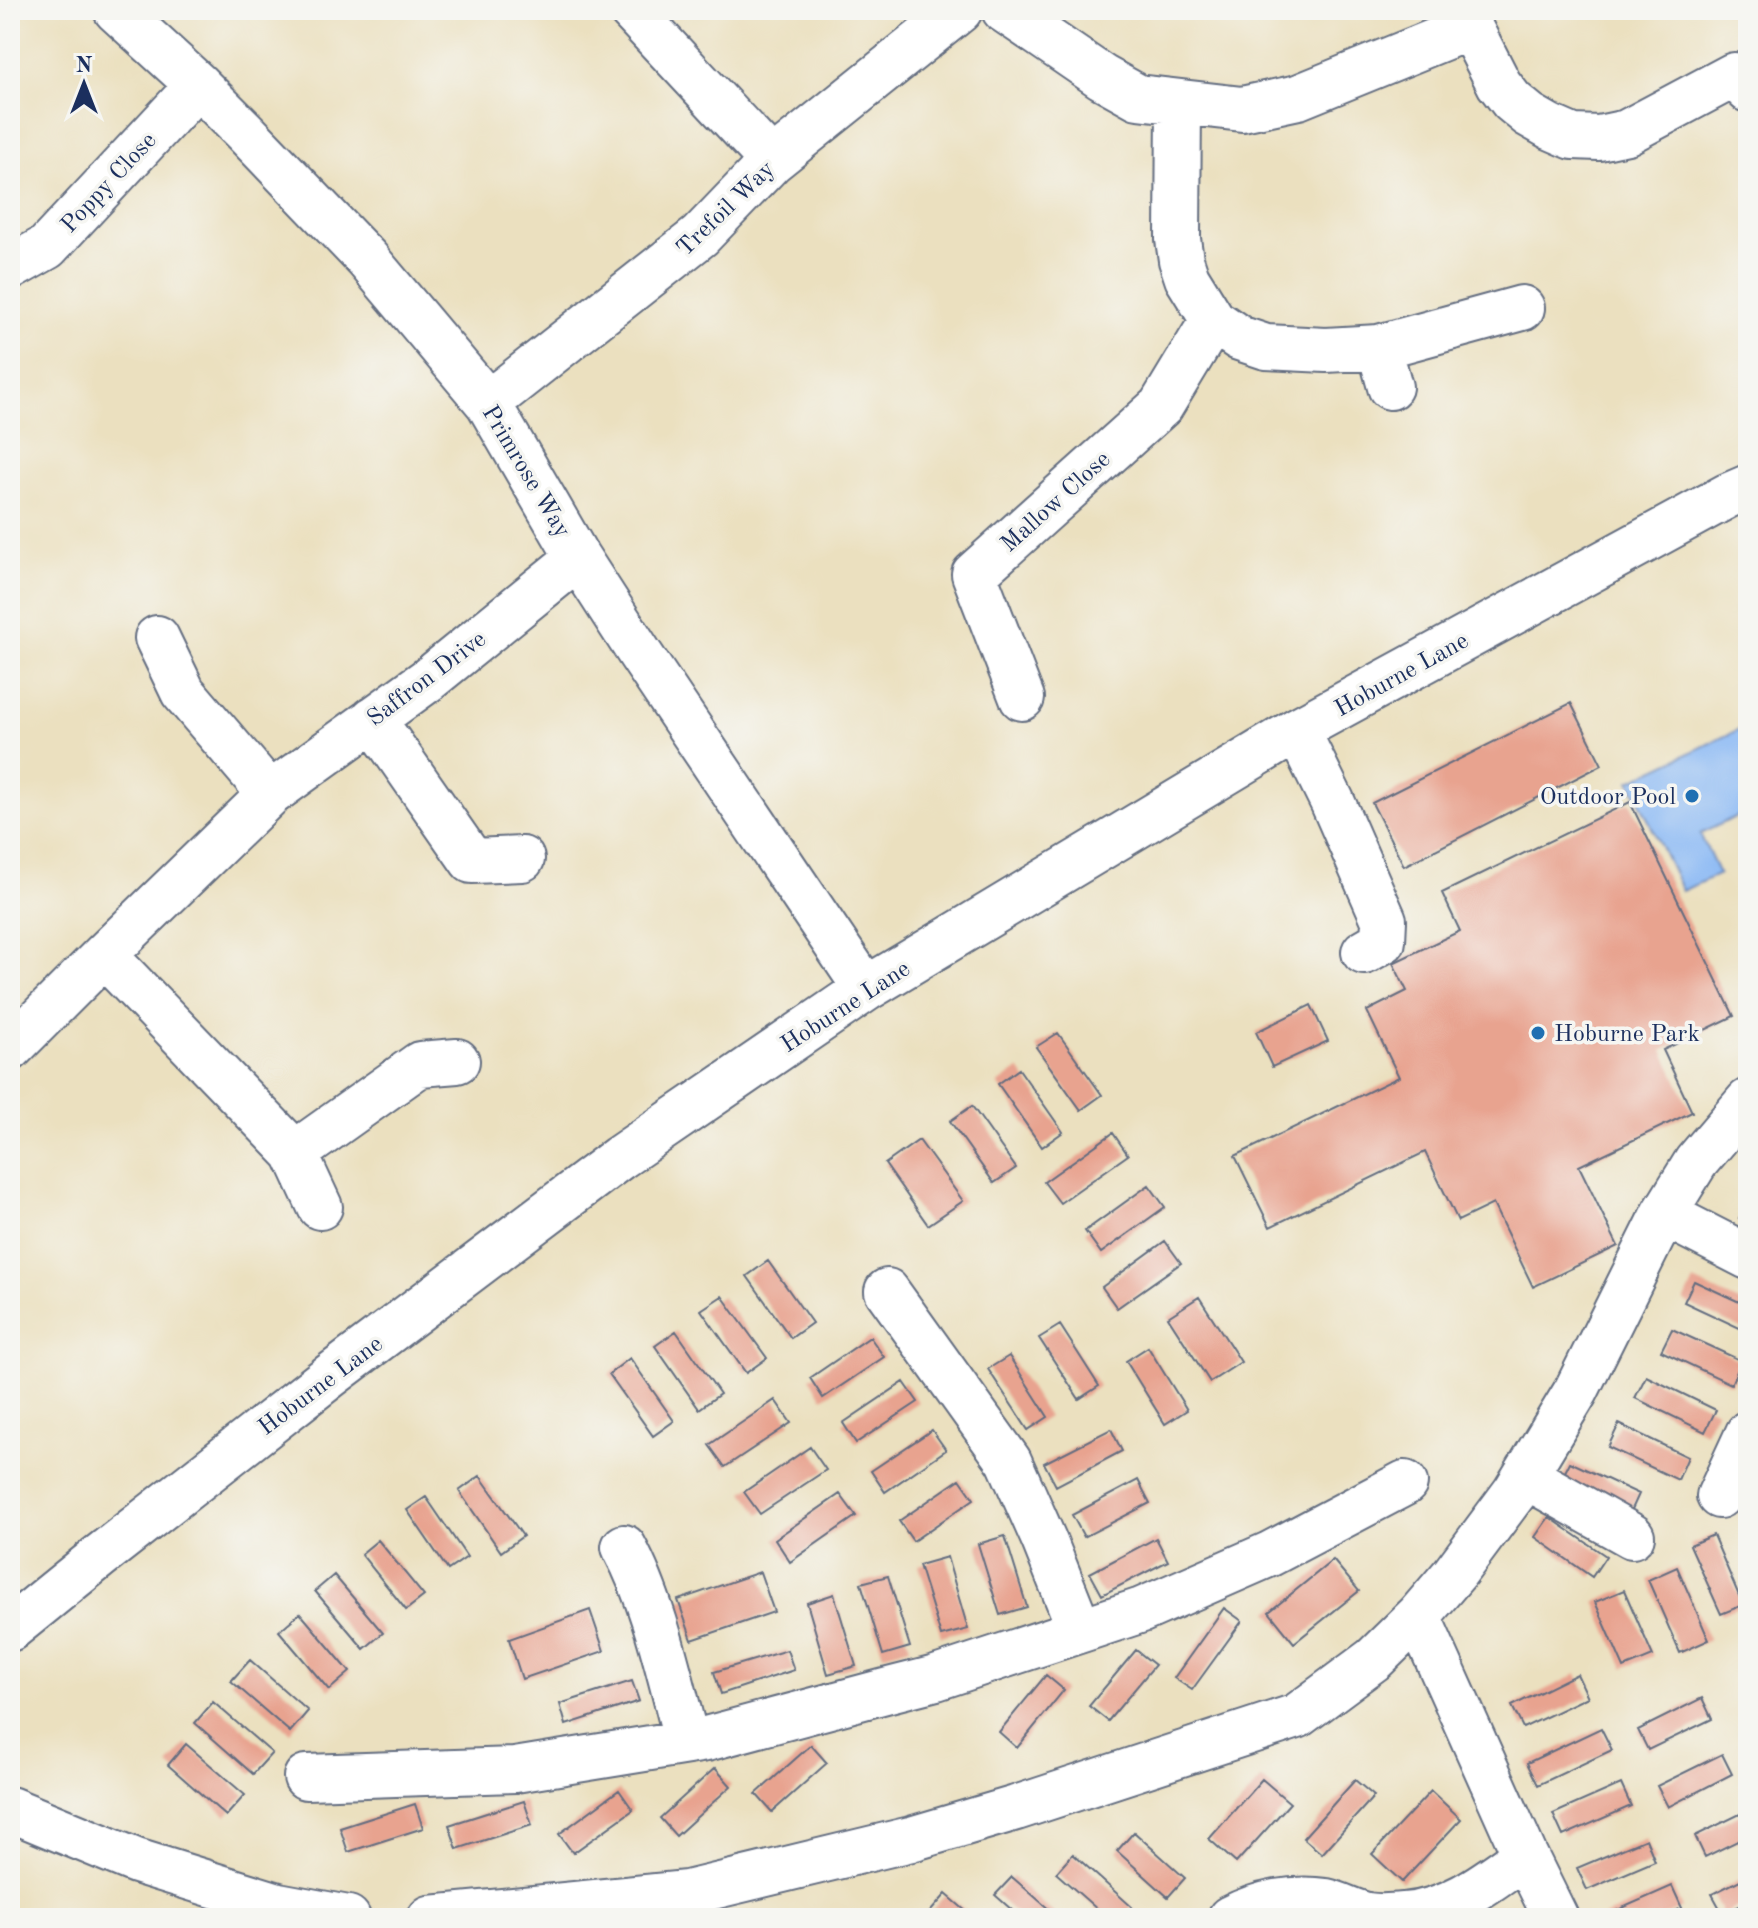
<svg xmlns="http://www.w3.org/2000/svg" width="1758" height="1928" font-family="'Old Standard TT',serif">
  <rect width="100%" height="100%" fill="#f6f6f2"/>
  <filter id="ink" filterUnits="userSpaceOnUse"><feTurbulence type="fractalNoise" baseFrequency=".0125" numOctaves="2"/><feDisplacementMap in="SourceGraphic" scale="16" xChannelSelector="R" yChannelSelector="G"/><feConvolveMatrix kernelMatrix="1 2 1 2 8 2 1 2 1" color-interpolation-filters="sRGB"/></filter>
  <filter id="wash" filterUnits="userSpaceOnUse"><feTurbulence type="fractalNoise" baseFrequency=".006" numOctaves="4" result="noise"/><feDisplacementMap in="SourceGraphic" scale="32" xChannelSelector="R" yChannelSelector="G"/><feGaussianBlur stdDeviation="1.8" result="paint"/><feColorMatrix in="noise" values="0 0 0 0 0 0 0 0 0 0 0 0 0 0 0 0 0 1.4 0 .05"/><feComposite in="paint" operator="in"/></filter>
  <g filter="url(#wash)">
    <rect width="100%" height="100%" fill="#ebe0bf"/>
    <!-- water -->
    <path fill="#89b8f4" stroke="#5274a9" stroke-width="2" d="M1748,725v86l-48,23 19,40 -37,17 -52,-110z"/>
    <g id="blocks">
      <!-- building -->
      <path fill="#e8a38f" d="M1571,703l31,62 -198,101 -32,-63z
        M1630,802l104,214 -71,34 29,62 -113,54 39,80 -85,41 -40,-83 -35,17 -33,-69 -155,75 -35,-71 164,-79 -32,-66 40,-20 -14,-28 67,-32 -18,-38z
        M1311,1005l17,36 -56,26 -16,-35z
        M1058,1033l44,62 -21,15 -45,-63z
        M1019,1069l44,63 -21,15 -44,-63z
        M972,1106l44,62 -22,15 -44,-62z
        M1113,1133l15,22 -68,48 -16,-21z
        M919,1140l44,61 -35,24 -43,-61z
        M1149,1185l16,22 -64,46 -16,-22z
        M1748,1205v19l-9,-6z
        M1165,1241l16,22 -64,45 -15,-21z
        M768,1261l44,62 -21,15 -44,-62z
        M1694,1281l54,25v26l-64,-30z
        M722,1296l45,62 -21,15 -45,-63z
        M1199,1297l42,65 -31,20 -42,-65z
        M1060,1325l39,61 -20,13 -40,-61z
        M1672,1329l70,32 -11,23 -70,-33z
        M676,1331l44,63 -21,15 -44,-63z
        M870,1337l14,20 -61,41 -13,-20z
        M1148,1347l39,63 -22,14 -39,-63z
        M1009,1356l39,61 -20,13 -40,-61z
        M630,1358l44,63 -21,15 -44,-62z
        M1646,1376l70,34 -11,22 -70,-34z
        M904,1382l14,20 -62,41 -13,-20z
        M775,1400l16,23 -66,44 -16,-22z
        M1619,1424l69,33 -10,23 -70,-33z
        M1111,1429l11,22 -66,35 -12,-23z
        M932,1430l14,20 -61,42 -14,-21z
        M810,1447l16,23 -66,44 -16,-22z
        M1570,1462l69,32 -10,22 -70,-32z
        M480,1476l43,60 -22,16 -42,-61z
        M960,1479l14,20 -61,42 -14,-20z
        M1138,1480l12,23 -66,34 -12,-22z
        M840,1494l16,22 -66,46 -15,-23z
        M426,1497l41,60 -19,13 -41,-60z
        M1549,1517l57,39 -14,21 -57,-40z
        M1713,1535l30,70 -22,9 -31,-69z
        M1005,1536l22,71 -27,8 -22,-71z
        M1156,1538l12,23 -66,34 -12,-22z
        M378,1540l46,56 -18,14 -45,-56z
        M947,1557l21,72 -27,7 -22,-71z
        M1333,1560l26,31 -65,52 -25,-31z
        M1677,1567l32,73 -29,13 -32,-73z
        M760,1572l14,40 -82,28 -14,-40z
        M334,1575l49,58 -19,16 -49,-58z
        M888,1576l22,71 -27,8 -22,-72z
        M1624,1590l29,66 -29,12 -29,-66z
        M834,1594l22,72 -28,8 -21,-71z
        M1224,1608l18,13 -50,69 -18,-12z
        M590,1610l14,41 -82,28 -13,-40z
        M300,1613l50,59 -21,18 -50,-59z
        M787,1650l7,20 -73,24 -7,-22z
        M1136,1650l19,15 -47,56 -19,-15z
        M250,1660l58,51 -18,21 -59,-51z
        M1577,1674l11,23 -65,31 -11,-22z
        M1046,1675l18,15 -47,58 -18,-16z
        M632,1681l7,20 -73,24 -6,-21z
        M1702,1698l10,21 -64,31 -10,-20z
        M213,1702l59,51 -19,21 -58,-51z
        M1601,1728l11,22 -74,35 -11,-22z
        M186,1744l59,51 -19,21 -58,-51z
        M811,1745l16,18 -55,49 -16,-18z
        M1722,1754l10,20 -64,33 -11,-21z
        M715,1768l16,18 -55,50 -16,-18z
        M1262,1779l28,24 -54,60 -27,-24z
        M1355,1780l19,16 -52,58 -19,-16z
        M1621,1784l10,22 -68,30 -10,-22z
        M619,1790l14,20 -60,43 -14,-19z
        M1431,1791l30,28 -59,63 -30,-28z
        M524,1801l8,24 -75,24 -8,-24z
        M415,1804l8,24 -75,24 -8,-24z
        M1748,1810v26l-43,21 -10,-21z
        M1134,1832l51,46 -17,19 -51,-46z
        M1646,1839l9,22 -68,29 -10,-22z
        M1073,1854l59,53 -10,11h-15l-51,-45z
        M1748,1876v26l-25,12 -11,-20z
        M1012,1877l47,41h-38l-26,-23z
        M1672,1886l10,22 -23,10h-54l-1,-2z
        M946,1894l28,24h-37l-7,-6z"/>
    </g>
  </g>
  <g filter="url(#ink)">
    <use href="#blocks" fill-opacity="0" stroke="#646d80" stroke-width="2"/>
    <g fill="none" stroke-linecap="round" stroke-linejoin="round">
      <!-- minor casing -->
      <g stroke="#646d80" stroke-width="48">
        <path id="minor" d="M116,10l82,75 47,47 122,127 121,144 90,155 62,96 226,335
          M631,10l141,151
          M1004,10l98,67 36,20 104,12 56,-12 172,-70
          M1466,10l4,17 29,57 13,17 17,14 21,12 23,10 26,1 28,-6 107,-57 14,15
          M1179,102l-1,137 3,21 6,18 26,42 26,18 27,9 60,3 53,-3 143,-39
          M10,268l37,-21 151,-162
          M1379,347l11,40
          M488,403l212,-167 72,-75 188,-151
          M157,638l26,54 87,102
          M1022,698l-48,-124 187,-168 52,-86
          M373,719l99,142 50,-2
          M1297,730l35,71 52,119 -1,21 -19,11
          M104,955l191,198 25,54
          M10,1049l94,-94 166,-161 159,-115 149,-121
          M295,1153l125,-89 37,-3
          M1664,1214l84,43
          M887,1291l122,170 35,79 36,90
          M1525,1476l107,60
          M1719,1496l29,-63
          M624,1547c31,57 46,132 63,195
          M1418,1616l107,239 31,63
          M10,1629l90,-73 230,-180 289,-218 247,-169 431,-259 430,-234 21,-9
          M306,1777l209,-7 191,-31 183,-49 47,-12 206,-68 128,-56 135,-71
          M10,1809l126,52 142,44 70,13
          M430,1918l257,-25 224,-54 105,-31 281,-92 77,-57 44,-43 36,-42 61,-82 61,-101 88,-177 32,-52 52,-61
          M1230,1918c29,-15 63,-22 96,-17 14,3 27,11 41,14 11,2 26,1 37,0 46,-3 85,-34 121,-60"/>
      </g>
      <!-- minor -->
      <use href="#minor" stroke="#fff" stroke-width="44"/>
    </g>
  </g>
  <!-- markers -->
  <g fill="#1f6fb2" stroke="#f6f6f2" stroke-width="3">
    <circle cx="1692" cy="796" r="8"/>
    <circle cx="1538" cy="1033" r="8"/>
  </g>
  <g text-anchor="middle" stroke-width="7" stroke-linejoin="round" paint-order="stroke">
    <!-- street labels -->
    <g font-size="24" fill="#1b2f5e" stroke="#f6f6f2">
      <text transform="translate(108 182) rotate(-47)" y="8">Poppy Close</text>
      <text transform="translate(725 208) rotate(-44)" y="8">Trefoil Way</text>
      <text transform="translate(527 471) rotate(59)" y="8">Primrose Way</text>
      <text transform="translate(1055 501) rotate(-42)" y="8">Mallow Close</text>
      <text transform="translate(1401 674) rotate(-29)" y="8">Hoburne Lane</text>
      <text transform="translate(426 678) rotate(-37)" y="8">Saffron Drive</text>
      <text transform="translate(845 1006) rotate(-33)" y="8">Hoburne Lane</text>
      <text transform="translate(320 1385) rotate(-37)" y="8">Hoburne Lane</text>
    </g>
    <!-- poi labels -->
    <g font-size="24" fill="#1b2f5e" stroke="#f6f6f2" text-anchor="end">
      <text x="1676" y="804">Outdoor Pool</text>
      <text x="1554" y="1041" text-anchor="start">Hoburne Park</text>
    </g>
  </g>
  <!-- margin -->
  <rect width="1758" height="1928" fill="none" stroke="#f6f6f2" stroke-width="40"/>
  <!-- north arrow -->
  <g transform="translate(84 84)" stroke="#f6f6f2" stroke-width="6" paint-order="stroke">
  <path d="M0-6L14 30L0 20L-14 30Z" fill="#1b2f5e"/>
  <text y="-12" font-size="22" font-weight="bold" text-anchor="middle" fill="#1b2f5e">N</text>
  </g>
</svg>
